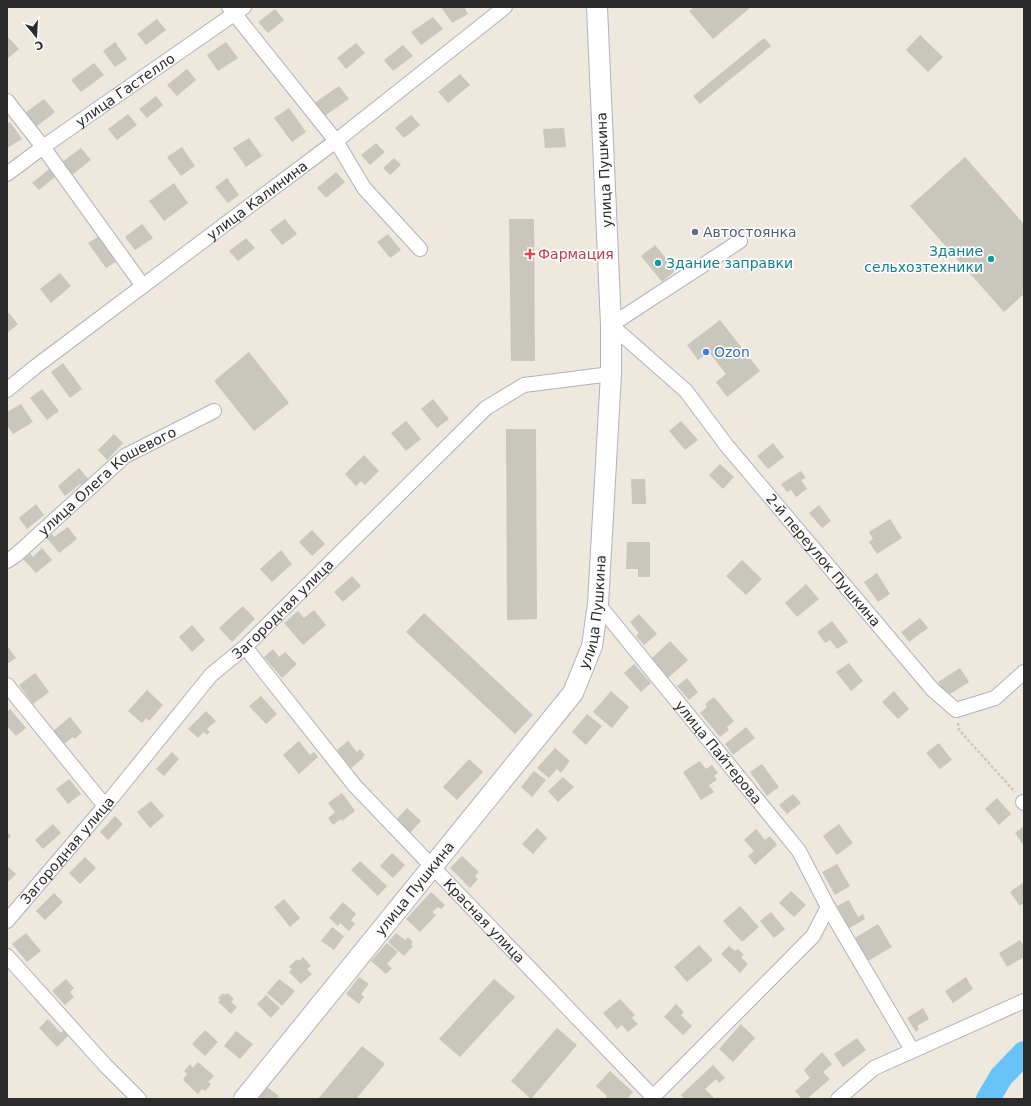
<svg xmlns="http://www.w3.org/2000/svg" width="1031" height="1106" font-family="'DejaVu Sans',sans-serif">
  <rect width="100%" height="100%" fill="#eee8dd"/>
  <g fill="none" stroke-linecap="round" stroke-linejoin="round">
    <!-- river -->
    <path stroke="#68c4f8" stroke-width="24" d="M988,1099l13,-22 23,-24"/>
  </g>
  <!-- building -->
  <path fill="#c9c6bb" d="M441,7h23l4,7 -16,9z
    M694,7h57l-38,32 -24,-28z
    M275,9l9,11 -16,13 -10,-11z
    M433,17l10,12 -22,16 -10,-13z
    M157,19l9,11 -20,15 -9,-11z
    M920,35l23,22 -15,15 -22,-22z
    M7,36l12,13 -12,10z
    M764,38l7,8 -71,58 -7,-8z
    M115,42l12,17 -12,8 -12,-16z
    M226,42l12,16 -20,13 -11,-16z
    M356,43l9,10 -19,16 -9,-11z
    M403,45l10,11 -20,15 -9,-11z
    M94,63l10,12 -23,17 -10,-12z
    M187,69l9,11 -19,16 -10,-11z
    M460,74l10,11 -22,18 -10,-11z
    M339,86l10,13 -26,18 -10,-13z
    M156,96l7,9 -16,13 -8,-9z
    M44,99l11,13 -19,15 -11,-14z
    M289,108l17,24 -14,10 -18,-24z
    M128,114l9,11 -20,15 -9,-11z
    M411,115l9,10 -16,13 -9,-10z
    M10,122l12,17 -15,9v-24z
    M564,128l2,19 -21,1 -2,-19z
    M249,138l13,18 -16,11 -13,-19z
    M376,143l9,9 -15,13 -9,-10z
    M182,147l13,19 -14,10 -14,-19z
    M81,148l10,12 -19,15 -10,-13z
    M965,157l59,67v70l-20,18 -94,-106z
    M394,158l7,7 -11,10 -7,-7z
    M49,169l6,8 -16,13 -7,-7z
    M336,172l9,10 -19,16 -9,-10z
    M227,178l12,17 -11,8 -13,-16z
    M174,183l14,20 -24,18 -15,-20z
    M285,219l12,15 -15,11 -12,-15z
    M509,219h25l1,142h-24z
    M142,224l11,14 -18,12 -10,-13z
    M388,234l13,16 -11,8 -13,-16z
    M99,236l18,25 -11,7 -18,-25z
    M246,238l9,10 -17,13 -9,-10z
    M655,245l21,25 -14,12 -21,-26z
    M60,273l11,13 -20,17 -11,-14z
    M9,313l9,11 -11,9v-19z
    M720,320l40,51 -33,26 -11,-15 10,-8 -17,-22 -11,8 -11,-15z
    M249,352l40,51 -35,28 -40,-50z
    M63,363l19,26 -12,9 -19,-26z
    M42,389l17,22 -12,9 -17,-22z
    M433,399l16,20 -12,9 -16,-19z
    M21,404l12,18 -20,12 -6,-9v-13z
    M406,421l15,18 -15,12 -15,-18z
    M681,421l17,19 -13,10 -16,-19z
    M506,429h30l1,190 -30,1z
    M114,434l9,9 -16,17 -9,-10z
    M773,443l11,14 -16,12 -11,-13z
    M364,455l15,16 -14,14 -4,-4 -5,5 -11,-12z
    M720,464l14,13 -11,12 -14,-14z
    M79,468l12,14 -7,6 -4,-4 -15,12 -7,-10z
    M801,471l5,7 -5,2 6,9 -11,8 -5,-7 -4,2 -6,-8z
    M631,479h14l1,25h-14z
    M36,504l8,11 -17,14 -8,-11z
    M819,505l12,16 -9,7 -13,-15z
    M890,519l12,19 -25,16 -8,-12 4,-3 -4,-7z
    M68,527l9,12 -18,14 -12,-15 5,-4 2,3z
    M312,530l13,14 -13,12 -13,-14z
    M627,542h23v35h-12v-8h-12z
    M42,548l10,12 -16,13 -13,-14 7,-6 3,4z
    M281,550l11,14 -20,18 -12,-13z
    M742,560l20,19 -16,16 -20,-19z
    M877,573l13,21 -12,8 -14,-20z
    M352,576l9,10 -18,16 -9,-10z
    M806,584l13,15 -22,18 -12,-14z
    M243,606l12,13 -23,23 -13,-14z
    M314,610l12,15 -23,20 -19,-22 14,-12 6,7z
    M424,613l109,102 -18,19 -109,-102z
    M639,614l18,20 -13,11 -8,-9 3,-3 -9,-11z
    M920,618l8,10 -19,14 -8,-10z
    M832,621l16,21 -11,7 -7,-9 -5,3 -8,-11z
    M192,625l13,15 -13,12 -13,-15z
    M670,641l18,19 -20,18 -17,-19z
    M7,646l9,12 -9,6z
    M273,649l6,8 6,-5 12,12 -15,14 -18,-21z
    M849,663l14,18 -12,10 -15,-19z
    M634,664l17,19 -10,9 -17,-19z
    M960,668l9,14 -22,14 -9,-14z
    M35,673l14,19 -16,12 -14,-19z
    M687,678l11,14 -9,8 -12,-14z
    M147,690l16,15 -14,16 -3,-3 -4,5 -14,-12z
    M611,691l18,16 -17,21 -19,-16z
    M894,691l15,18 -11,10 -16,-17z
    M261,696l16,18 -11,10 -17,-18z
    M714,697l20,24 -7,6 2,3 -9,7 -20,-24 7,-6 -2,-3z
    M10,709l16,19 -10,8 -9,-10v-14z
    M206,711l10,10 -9,8 3,3 -3,3 -3,-3 -6,6 -10,-9z
    M587,714l15,12 -16,19 -14,-13z
    M70,717l12,15 -7,7 -2,-2 -9,7 -11,-13z
    M746,727l9,11 -22,17 -8,-11z
    M299,741l11,14 4,-3 4,5 -19,17 -16,-19z
    M348,741l9,11 3,-3 5,6 -3,2 1,1 -12,10 -14,-18z
    M939,743l13,17 -12,9 -14,-16z
    M555,748l15,13 -9,12 -4,-4 -8,9 -12,-10z
    M172,752l7,7 -15,17 -8,-7z
    M469,759l14,13 -26,28 -14,-13z
    M700,761l6,8 6,-4 6,8 -4,3 3,4 -8,5 5,7 -13,8 -18,-28z
    M762,764l17,23 -12,9 -17,-24z
    M534,771l12,9 -14,17 -11,-10z
    M563,777l11,10 -16,15 -10,-11z
    M69,779l12,15 -13,10 -12,-15z
    M342,793l13,18 -13,10 -1,-2 -8,6 -5,-7 7,-6 -7,-9z
    M793,794l8,9 -14,11 -8,-9z
    M997,798l14,16 -12,11 -14,-16z
    M151,801l13,15 -14,12 -13,-16z
    M407,808l14,13 -12,13 -14,-13z
    M115,816l8,8 -15,16 -8,-8z
    M53,824l8,9 -18,16 -8,-9z
    M839,824l14,19 -16,12 -14,-19z
    M1024,826v20l-9,-13z
    M537,828l10,10 -14,16 -11,-10z
    M756,829l9,11 5,-4 7,9 -22,20 -7,-9 6,-5 -10,-11z
    M7,832l4,4 -4,4z
    M392,853l13,12 -12,13 -13,-12z
    M462,856l17,16 -4,4 3,3 -8,9 -20,-20z
    M85,857l11,11 -16,16 -11,-11z
    M360,861l27,25 -9,10 -27,-26z
    M837,864l13,22 -15,9 -13,-23z
    M7,866l9,8 -9,9z
    M1024,882v21l-4,3 -10,-14z
    M791,891l15,14 -12,12 -15,-14z
    M431,892l14,13 -4,4 -3,-2 -6,5 4,3 -16,17 -14,-13z
    M54,893l9,9 -18,18 -9,-9z
    M284,899l16,19 -10,9 -16,-20z
    M849,900l9,17 5,-3 2,5 -19,11 -6,-10 4,-2 -7,-12z
    M343,902l13,12 -5,6 4,4 -6,7 -9,-8 -2,3 -9,-8z
    M740,906l19,21 -17,15 -19,-21z
    M771,912l14,17 -11,9 -14,-17z
    M878,924l14,23 -24,14 -13,-23z
    M332,927l12,9 -10,14 -13,-9z
    M26,933l15,18 -14,11 -15,-18z
    M396,933l9,7 3,-3 5,5 -2,2 2,2 -9,10 -16,-14z
    M1020,940l4,6v11l-17,10 -8,-14z
    M387,943l11,9 -11,12 5,4 -6,6 -15,-13z
    M699,945l14,15 -26,22 -13,-15z
    M729,946l6,5 3,-2 6,6 -3,2 7,7 -8,9 -19,-19z
    M303,957l8,9 -4,3 5,5 -11,10 -12,-12 3,-3 -3,-2 8,-8 2,2z
    M359,977l10,7 -8,10 3,3 -5,7 -13,-10z
    M966,977l7,12 -20,14 -8,-12z
    M66,979l8,9 -4,4 4,5 -9,8 -13,-14z
    M279,979l16,12 -13,15 -15,-13z
    M494,979l21,18 -55,60 -21,-18z
    M223,993l2,2 3,-2 6,6 -3,3 6,5 -6,7 -13,-12 2,-2 -2,-2z
    M266,995l14,13 -9,10 -14,-14z
    M620,999l15,16 -3,3 6,6 -10,8 -6,-7 -5,4 -14,-16z
    M676,1004l8,8 -3,3 11,11 -9,9 -19,-18z
    M923,1008l6,11 -12,7 2,3 -3,3 -9,-14z
    M48,1019l13,14 4,-4 5,5 -13,13 -18,-19z
    M741,1024l14,14 -22,24 -14,-13z
    M557,1028l20,17 -46,54 -20,-18z
    M205,1030l13,12 -13,14 -13,-12z
    M236,1031l17,13 -13,15 -16,-13z
    M857,1038l9,12 -23,17 -9,-13z
    M362,1046l23,18 -29,35h-38z
    M822,1052l10,12 -9,8 7,7 -21,18 1,2h-8l-7,-8 15,-13 -6,-8z
    M198,1062l16,14 -6,6 3,2 -6,7 -3,-2 -4,5 -15,-14 4,-6 -3,-3 6,-7 3,4z
    M713,1065l12,13 -6,5 -3,-4 -11,10 10,10h-31l-3,-4z
    M610,1071l23,21 -6,7h-22l2,-3 -11,-10z
    M267,1087l12,9 -3,3h-18z"/>
  <g fill="none" stroke-linecap="round" stroke-linejoin="round">
    <!-- minor casing -->
    <g stroke="#b1b1c0" stroke-width="16">
      <g id="minor">
        <path d="M229,7l107,134 28,47 56,61"/>
        <path d="M7,101l36,46 100,139"/>
        <path id="s1" d="M7,174l36,-27 201,-140"/>
        <path id="s2" d="M740,241l-129,84 75,66 41,55 206,244 23,20 39,-12 29,-26"/>
        <path id="s3" d="M7,390l28,-23 301,-226 169,-134"/>
        <path id="s4" d="M7,561l9,-6 109,-99 89,-45"/>
        <path id="s5" d="M598,604l201,247 29,56 84,143"/>
        <path id="s6" d="M245,647l110,139 300,313"/>
        <path d="M7,685l98,121"/>
        <path d="M1023,802l1,1"/>
        <path id="s7" d="M7,921l98,-115 106,-131 34,-28 241,-239 38,-23 87,-11"/>
        <path d="M7,956l98,109 34,34"/>
        <path d="M651,1099l162,-163 15,-29"/>
        <path d="M838,1099l36,-31 150,-67"/>
      </g>
    </g>
    <!-- secondary casing -->
    <g stroke="#b1b1c0" stroke-width="22">
      <g id="secondary">
        <path id="s8" d="M244,1099l329,-406 19,-47 6,-42 13,-230v-49l-14,-318"/>
      </g>
    </g>
    <!-- path -->
    <path stroke="#c8c8c8" stroke-width="2.5" stroke-dasharray="3 2" stroke-linecap="butt" d="M958,723l1,7 56,62"/>
    <!-- minor -->
    <use href="#minor" stroke="#fff" stroke-width="14"/>
    <!-- secondary -->
    <use href="#secondary" stroke="#fff" stroke-width="20"/>
  </g>
  <!-- markers -->
  <circle fill="#5c6f8a" stroke="#fff" stroke-width="1.5" cx="695" cy="232" r="4"/>
  <path fill="#e0444e" stroke="#fff" stroke-width="1.5" d="M528 248h4v4h4v4h-4v4h-4v-4h-4v-4h4z"/>
  <g fill="#0f9aa8" stroke="#fff" stroke-width="1.5">
    <circle cx="991" cy="259" r="4"/>
    <circle cx="658" cy="263" r="4"/>
  </g>
  <circle fill="#3f7fe0" stroke="#fff" stroke-width="1.5" cx="706" cy="352" r="4"/>
  <g text-anchor="middle" stroke-width="3.5" stroke-linejoin="round" paint-order="stroke">
    <!-- street labels -->
    <g font-size="14" fill="#2b2b2b" stroke="#fff">
      <text dy="5" stroke="none"><textPath href="#s1" startOffset="145">улица Гастелло</textPath></text>
      <text transform="translate(604 170) rotate(-93)" y="5">улица Пушкина</text>
      <text dy="5" stroke="none"><textPath href="#s3" startOffset="314">улица Калинина</textPath></text>
      <text dy="5" stroke="none"><textPath href="#s4" startOffset="129">улица Олега Кошевого</textPath></text>
      <text dy="5" stroke="none"><textPath href="#s2" startOffset="472">2-й переулок Пушкина</textPath></text>
      <text dy="5" stroke="none"><textPath href="#s7" startOffset="417">Загородная улица</textPath></text>
      <text dy="5" stroke="none"><textPath href="#s8" startOffset="607">улица Пушкина</textPath></text>
      <text dy="5" stroke="none"><textPath href="#s5" startOffset="191">улица Пайтерова</textPath></text>
      <text dy="5" stroke="none"><textPath href="#s7" startOffset="93">Загородная улица</textPath></text>
      <text dy="5" stroke="none"><textPath href="#s8" startOffset="271">улица Пушкина</textPath></text>
      <text dy="5" stroke="none"><textPath href="#s6" startOffset="364">Красная улица</textPath></text>
    </g>
    <!-- service labels -->
    <g font-size="14" fill="#4e5e75" stroke="#fff" text-anchor="start">
      <text x="703" y="237">Автостоянка</text>
    </g>
    <!-- culture labels -->
    <g font-size="14" fill="#0d838f" stroke="#fff" text-anchor="end">
      <text x="983" y="256">Здание<tspan x="983" dy="16">сельхозтехники</tspan></text>
      <text x="666" y="268" text-anchor="start">Здание заправки</text>
    </g>
    <!-- health labels -->
    <g font-size="14" fill="#be3a42" stroke="#fff" text-anchor="start">
      <text x="538" y="259">Фармация</text>
    </g>
    <!-- shop labels -->
    <g font-size="14" fill="#366cbe" stroke="#fff" text-anchor="start">
      <text x="714" y="357">Ozon</text>
    </g>
  </g>
  <!-- border -->
  <rect width="1031" height="1106" fill="none" stroke="#2b2b2b" stroke-width="16"/>
  <!-- north arrow -->
  <g transform="translate(36 36) rotate(162)" stroke="#ffffff" stroke-width="3" paint-order="stroke">
  <path d="M0-3L7 15L0 10L-7 15Z" fill="#2b2b2b"/>
  <text y="-6" font-size="11" font-weight="bold" text-anchor="middle" fill="#2b2b2b">С</text>
  </g>
</svg>
